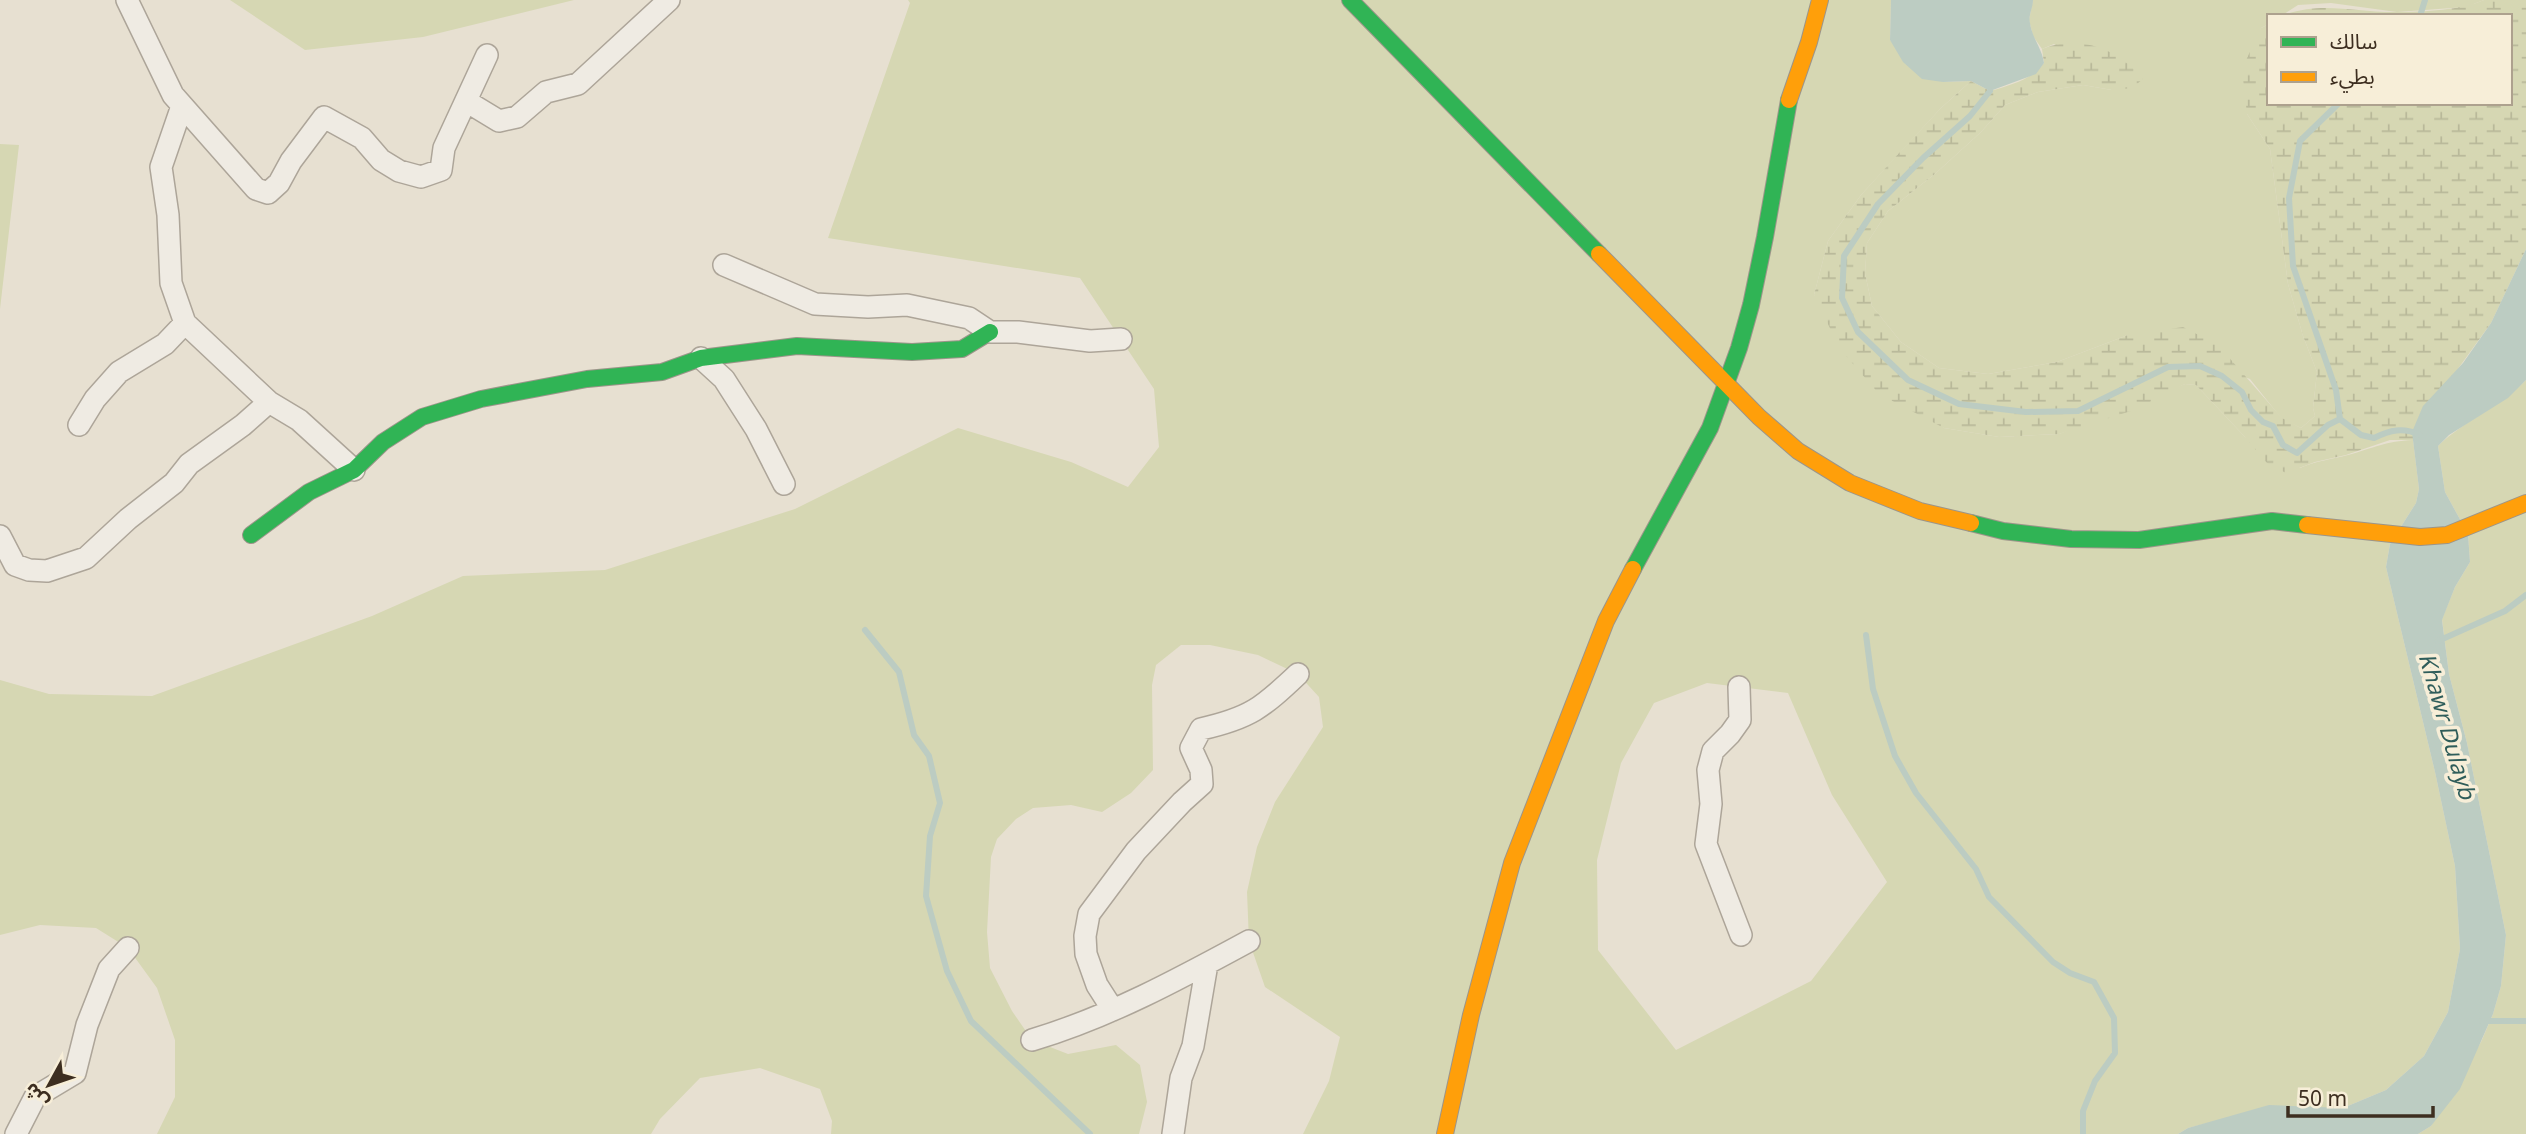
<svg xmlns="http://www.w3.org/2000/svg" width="2526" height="1134" font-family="Georgia,'Noto Sans Arabic',serif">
  <defs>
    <pattern id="wetland-marsh" width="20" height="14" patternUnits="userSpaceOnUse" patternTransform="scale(1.75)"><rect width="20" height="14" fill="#d6d7b3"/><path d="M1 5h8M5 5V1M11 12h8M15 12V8" fill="none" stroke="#b9b99a"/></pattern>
  </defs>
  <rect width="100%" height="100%" fill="#e7e0d1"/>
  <!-- green -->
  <path fill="#d6d7b3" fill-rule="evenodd" d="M230,0h344l-151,37 -118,13z
    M908,0h983l-1,40 53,42 28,-1 -30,27 -80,87 -33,46 -14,54 130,133 55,9 60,-3 126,-50 11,1 49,52 55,31c16,-7 32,-9 48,-13 26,-7 38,-14 65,-15l6,49 -3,14 -26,41 -4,23 49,205 20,94 5,83 -12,63 -24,44 -38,34 -43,18h-29l-87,10 -39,10 -10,6h-875l26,-53 11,-44 -75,-50 -16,-46 -2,-49 10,-45 18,-45 48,-75 -4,-30 -21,-23 -40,-19 -48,-10h-29l-25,20 -4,20 1,85 -22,23 -29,19 -31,-7 -38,3 -17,11 -19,20 -6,18 -4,75 3,36 22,43 20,29 36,14 48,-9 24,20 7,37 -8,32h-308l1,-13 -12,-32 -60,-21 -60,10 -40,41 -9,15h-494l18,-37v-57l-18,-52 -29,-40 -32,-20 -56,-3 -40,10v-255l49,14 103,2 220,-80 91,-40 142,-6 190,-61 163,-81 113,34 57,25 31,-40 -5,-58 -74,-111 -252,-40 82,-235zM1707,683l81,10 44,102 55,87 -76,99 -135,69 -78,-100 -1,-90 24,-97 33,-60z
    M2033,0h451l-18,7 -69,5 -66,-9 -33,2 -17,11h-12v8l-8,4 -14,86 23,35 18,135 15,52 14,36 -4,36 2,8 -14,12 -19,-9 -32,-40 -122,-44 -71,27 -69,12 -49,-6 -38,-26 -29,-36 -7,-33 2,-30 21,-32 48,-38 45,-41 24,-27 33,-13 45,-7 29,5 -58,-46 -12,5 -9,-13 -4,-16z
    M0,144l19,1 -19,164z
    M2526,380v754h-108l13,-8 50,-84 12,-28 8,-28 5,-51 -39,-192 -18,-69 -7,-55 13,-32 15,-25 -2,-28 -23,-42 -7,-46c27,-26 60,-38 88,-66z"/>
  <!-- wetland -->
  <path fill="url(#wetland-marsh)" d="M2484,0h42v249l-35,74 -78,108v9h-23l-44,15 -31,7 -29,11 -19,-10 -22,-26 -49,-52 -11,-1 -51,26 -75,24 -60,3 -55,-9 -65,-34 -39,-45 -26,-54 14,-54 33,-46 39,-43 41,-44 30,-27 19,10c20,-6 41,-11 54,-28l-2,-14c37,-15 77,0 101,30l-11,9 -20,2 -29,-5 -45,7 -33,13 -24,27 -45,41 -48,38 -21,32 -2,30 7,33 29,36 38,26 49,6 69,-12 71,-27 55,-8 35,18 64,73 19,10 14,-12 -2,-8 4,-36 -14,-36 -15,-52 -18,-135 -23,-35 -5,-45 19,-41 8,-4v79h241v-87h-229c41,-16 74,-3 117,-4 26,0 63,-2 86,-12z"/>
  <!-- water -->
  <path fill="#bcccc2" d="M1891,0h142c0,8 -5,16 -3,23 2,15 12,25 14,40l-8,11 -46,17 -19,-10 -28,1 -21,-3 -19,-17 -13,-22z
    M2526,249v131l-18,18 -59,37 -11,11 7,46 23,42 2,28 -15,25 -13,33 7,54 18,69 39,192 -5,51 -8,28 -33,75 -29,37 -13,8h-240l10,-6 81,-23 74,3 43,-18 38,-34 24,-44 12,-63 -5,-83 -20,-94 -49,-205 4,-23 26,-41 3,-14 -7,-57 11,-26 40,-43 28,-40z"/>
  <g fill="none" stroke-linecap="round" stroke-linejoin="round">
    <!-- stream -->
    <path stroke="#bcccc2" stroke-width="6" d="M2420,16l5,-16
      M1990,91l-20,25 -47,42 -45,46 -34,52 -2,42 16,34 50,48 51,24 67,8 52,-1 90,-44 32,-1 22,10 20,16 9,18 12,12 10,4 10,19 14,8 31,-28 12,-6 21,16 13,3c16,-8 29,-11 46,-3
      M2339,103l-39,38 -11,57 4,68 43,124 4,29
      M865,630l34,42 15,63 15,21 11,47 -10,33 -4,60 21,75 24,50 119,113
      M1866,635l7,54 22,67 21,37 60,76 13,28 64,65 17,11 24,9 20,36 1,35 -20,28 -12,30v23
      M2438,641l67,-30 21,-16
      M2482,1021h44"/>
    <!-- street casing -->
    <g stroke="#ada599" stroke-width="24">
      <path id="street" d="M127,0l46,95 83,94 12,4 11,-10 12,-22 33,-44 38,21 19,22 18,11 22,6 20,-7 3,-22 43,-93
        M466,101l33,20 18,-4 29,-25 32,-8 91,-84
        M182,106l-21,61 7,48 3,68 14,40 84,79 30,18 55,50
        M724,265l91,39 53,3 39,-2 62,13 21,14h28l72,9 31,-2
        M701,358l23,21 32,50 28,55
        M79,425l16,-26 24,-27 46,-28 20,-21
        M0,536l15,29 14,5 18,1 39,-13 42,-39 46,-36 15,-19 54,-39 26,-23
        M1739,687l1,33 -10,14 -17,17 -5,19 3,34 -5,40 35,91
        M1113,1010l-16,-25 -11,-31 -1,-18 4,-22 47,-63 46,-49 20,-18 -1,-14 -10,-22 10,-19c49,-11 61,-21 97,-55
        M1032,1040c77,-23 147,-61 217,-99
        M16,1134l19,-37 40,-24 12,-48 22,-56 19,-21
        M1173,1134l8,-56 12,-32 14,-82"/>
    </g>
    <!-- fast casing -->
    <g stroke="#9c958a" stroke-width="18">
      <path id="fast" d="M1350,0l249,254
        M1971,523l32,8 68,8 68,1 133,-19 35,4
        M251,535l58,-43 45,-22 29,-28 39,-25 59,-18 106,-20 75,-7 39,-14 96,-12 115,6 50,-3 28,-17
        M1633,569l77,-141 29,-80 12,-43 14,-68 24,-137"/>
    </g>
    <!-- slow casing -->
    <g stroke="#9c958a" stroke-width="18">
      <path id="slow" d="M1789,100l20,-58 11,-42
        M1599,254l160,163 39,34 52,32 70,28 51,12
        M2307,525l113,12 27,-2 79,-32
        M1445,1134l26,-119 41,-152 94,-242 27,-52"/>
    </g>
    <!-- street -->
    <use href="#street" stroke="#efebe3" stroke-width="21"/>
    <!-- fast -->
    <use href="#fast" stroke="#30b455" stroke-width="16"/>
    <!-- slow -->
    <use href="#slow" stroke="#ff9f0a" stroke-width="16"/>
  </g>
  <g text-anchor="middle" stroke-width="7" stroke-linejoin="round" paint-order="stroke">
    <!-- water labels -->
    <g font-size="23" font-style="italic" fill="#2f5d5a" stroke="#f7eed8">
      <text transform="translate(2447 726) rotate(74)" y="8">Khawr Dulayb</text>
    </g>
  </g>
  <!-- legend -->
  <rect x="2267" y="14" width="245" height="91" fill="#f7eed8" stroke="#ada18e" stroke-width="2"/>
  <rect x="2281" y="37" width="35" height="10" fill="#30b455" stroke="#ada18e" stroke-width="2"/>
  <text x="2330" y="49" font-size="21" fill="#3d2e20">سالك</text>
  <rect x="2281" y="72" width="35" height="10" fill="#ff9f0a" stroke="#ada18e" stroke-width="2"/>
  <text x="2330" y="84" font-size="21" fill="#3d2e20">بطيء</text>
  <!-- north arrow -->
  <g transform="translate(49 1085) rotate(230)" stroke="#f7eed8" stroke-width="5" paint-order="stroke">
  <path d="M0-5L12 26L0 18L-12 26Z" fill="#3d2e20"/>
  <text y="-10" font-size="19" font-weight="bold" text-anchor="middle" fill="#3d2e20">ش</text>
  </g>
  <!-- scale -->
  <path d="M2288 1106v10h145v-10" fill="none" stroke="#3d2e20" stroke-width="3.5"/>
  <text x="2298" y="1106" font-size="21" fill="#3d2e20" stroke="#f7eed8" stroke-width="5" paint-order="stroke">50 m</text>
</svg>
